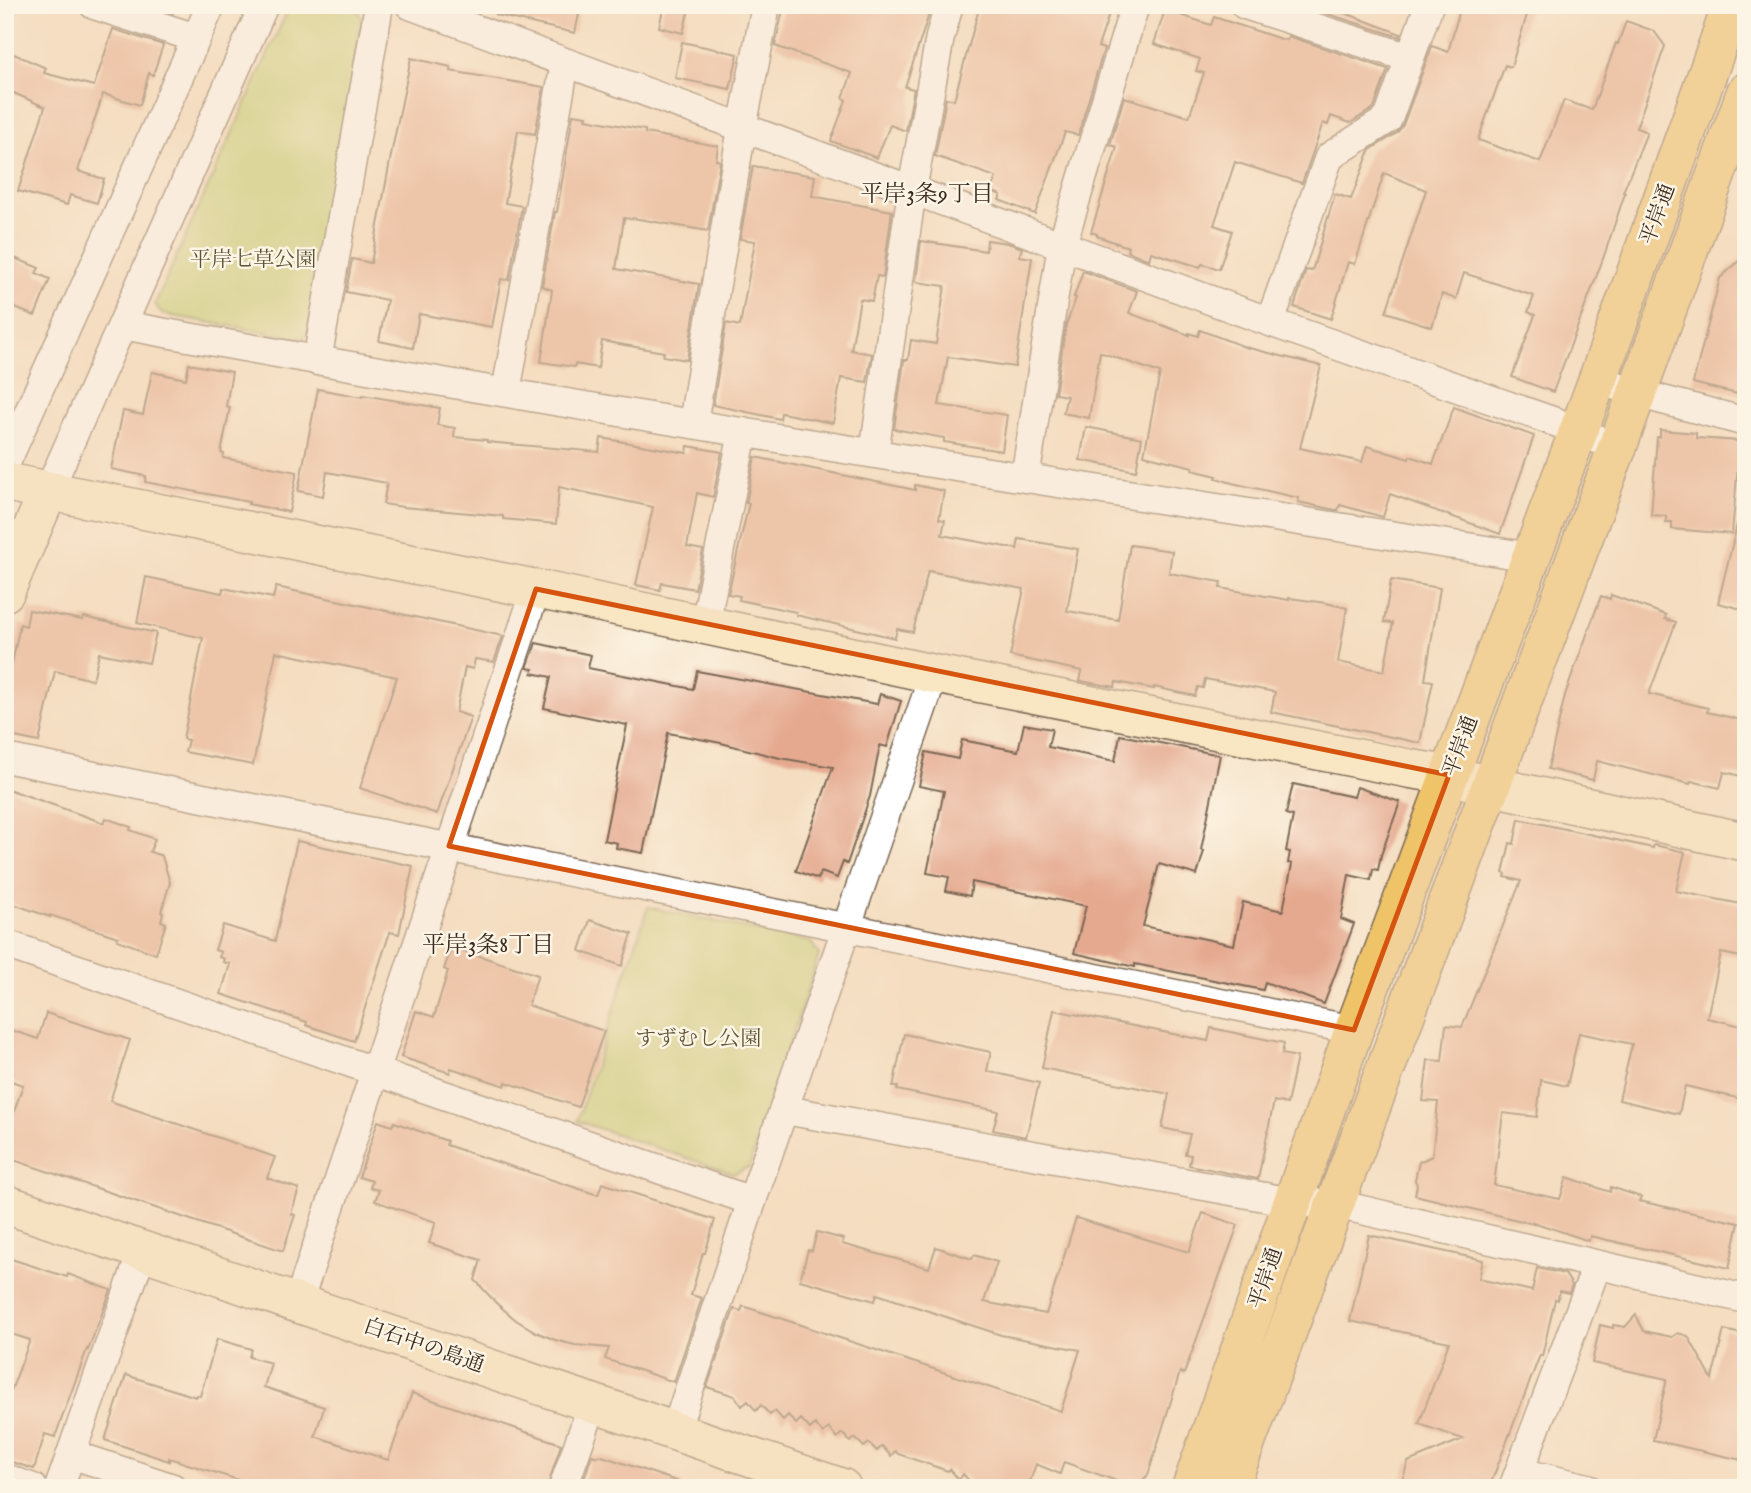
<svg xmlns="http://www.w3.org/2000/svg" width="1751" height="1493" font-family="'IM FELL English','Noto Serif JP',serif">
  <rect width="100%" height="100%" fill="#fcf5e5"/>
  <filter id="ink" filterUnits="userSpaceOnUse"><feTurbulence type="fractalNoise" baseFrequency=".0143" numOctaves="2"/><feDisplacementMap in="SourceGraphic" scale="14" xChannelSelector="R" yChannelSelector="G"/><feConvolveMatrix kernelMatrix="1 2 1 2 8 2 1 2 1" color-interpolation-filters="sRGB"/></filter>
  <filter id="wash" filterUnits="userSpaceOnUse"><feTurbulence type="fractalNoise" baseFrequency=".00686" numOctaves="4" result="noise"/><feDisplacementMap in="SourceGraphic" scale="28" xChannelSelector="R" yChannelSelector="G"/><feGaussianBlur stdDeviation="1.57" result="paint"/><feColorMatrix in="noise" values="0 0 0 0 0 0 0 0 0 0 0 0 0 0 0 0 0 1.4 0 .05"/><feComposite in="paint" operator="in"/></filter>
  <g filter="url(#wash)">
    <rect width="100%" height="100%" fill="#f4ddc0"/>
    <!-- green -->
    <path fill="#c0ce70" stroke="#7e7c47" stroke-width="2" d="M290,5h65l7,13 -50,311 -9,10 -141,-25 -7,-10z
      M648,907l163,35 8,13 -70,212 -15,7 -157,-53z"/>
    <g id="blocks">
      <!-- building -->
      <path fill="#e5a98f" d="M149,5h27l-3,8z
        M497,5h84l-6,28 -79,-18z
        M664,5h26l-7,28 -24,-6z
        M784,5h148l-27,82 9,2 -8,42 -16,-6 -13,33 -46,-17 15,-41 -3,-2 9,-25 -77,-27z
        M980,5h132l-14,42 6,2 -26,86 -13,-3 -30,82 -36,-14 2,-5 -10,-4 5,-14 -61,-21 11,-58 8,2z
        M1300,5h24l77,29 -1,3z
        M1461,5h69l-19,62 -6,-2 -27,75 62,22 24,-62 28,10 24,-67 2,1 8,-23 28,10 11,15 -29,82 11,4 -24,60 2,1 -21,63 -51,136 -41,-15 23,-62 -7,-3 6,-16 -70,-23 -8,26 -14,-5 -10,33 -46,-15 40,-122 -42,-17 -29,91 -7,-2 -17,57 -37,-12 12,-37 6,1 23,-77 16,5 19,-49 27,-17 6,-8 29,-79 16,6z
        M1165,10l46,15 3,-8 67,22 6,1 1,-4 100,33 -14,39 -24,15 -19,-7 -3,9 -5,-2 -21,60 -67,-21 -21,63 18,6 -13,38 -17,-5 -2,3 -49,-15 -2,8 -22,-9 1,-4 -31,-11v-2l-6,-2 26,-85 -7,-2 14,-48 65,20 15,-44 -8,-2 4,-12 -46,-15z
        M113,29l50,16 -10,30 -4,-2 -9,32 -37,-11 -25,77 26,8 -7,24 -27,-8 -3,10 -49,-14 27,-84 -40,-18v-39l41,18 -2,5 50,13z
        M682,42l56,12 -8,35 -55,-11z
        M411,58l40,9 -1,4 94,16 -9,47 -17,-3 -13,72 17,3 -13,74 -8,-1 -9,48 -73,-13 -6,34 -34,-7 8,-41 -41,-8 6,-33 19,4 22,-118z
        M573,114l14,2 -1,3 59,11v3l73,13 -2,14 4,1 -12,70 -75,-13 -1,1 -8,-1 -8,51 83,15 -12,76 -24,-4 1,-4 -62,-11 -4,27 -23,-4 -1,3 -33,-5 11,-72 -10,-4 13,-74h2z
        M753,166l62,10 -3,20 80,15 -9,66 -6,-1 -5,25 -12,-2 -9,51 21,4 -5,28 -26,-4 -8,45 -52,-10 -1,6 -67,-14 13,-82 14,3 15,-85 -15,-2z
        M987,240l21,3 14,5 -3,8 13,2 -17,109 -67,-10 -9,48 68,10 -5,36 -58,-9v-4l-50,-9 10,-69h4l3,-20 25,4 9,-58 -29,-4 5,-41 65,10z
        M5,254l34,14 -3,5 14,6 -15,37 -30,-12z
        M1746,255v121l-5,19 -48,-12 27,-105z
        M1083,271l54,20 -8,22 60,22v-2l9,3 2,-6 45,17 76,19 -21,82 62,14 5,-16 42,13 1,-3 23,8 21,-57 80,29 -34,98 -110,-40 -7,23 -43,-12 -2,5h-3l-37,-8 1,-4 -67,-15 -16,-5 1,-2 -25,-6 1,-3 -49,-12 16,-82 -60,-21 -11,66 -26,-5 4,-17 -12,-2 11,-69 10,-27 -2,-1z
        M189,364l43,8 -6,34 4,1 -9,46 3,1 -1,4 74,14 -8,40 -41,-8 1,-2 -104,-20 1,-6 -35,-7 12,-58 20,4 9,-43 34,7z
        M318,389l44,8 1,-2 77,13 -3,17 18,3 -1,9 33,3v2l112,10 2,-14 86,15 1,-7 34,6 -9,45 -16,-4 -10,54 16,3 -8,39 -33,-6 -2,7 -24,-5 17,-78 -94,-20 -3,37 -53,-5v-3l-100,-9 -20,-3 4,-21 -60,-11 -4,24 -25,-5z
        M1086,427l56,11 -6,33 -56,-11z
        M1660,430l36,3v5l44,3 -8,93 -60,-5v-7h-6v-6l-15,-1 6,-78h3z
        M755,457l160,33v-5l29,6 -5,28 6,1 -3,15 75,14 2,-10 59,10 -11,62 51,9 12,-75 42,6 -3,22 52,9 -1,6 69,12v-2l37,5 21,5 -9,54 46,9 9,-48 -9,-1 7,-42 49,8 -15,92 8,1 -13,62 -149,-31 4,-20 -70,-13 -2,9 -5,-1 -3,9 -41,-9v2l-38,-7 -1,5 -35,-6 2,-10 -72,-15 14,-67 -96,-18 -15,61 -16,-3 -2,9 -99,-23v-3l-57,-12 1,-4 -12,-2 21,-91h-3z
        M1737,525l9,1v84l-28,-7z
        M146,577l76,16 1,-5 50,10 3,-11 227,49 -9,26 -19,-3 -2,10 -8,-2 -9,45 15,5 -34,97 -77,-26 37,-111 -121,-25 -23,113 -68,-13 3,-12 -5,-1 20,-101 -66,-15z
        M1611,595l55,20 -1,4 11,3 -27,72 59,14 -1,4 39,9v56l-22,-5 -4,16 -29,-7 -1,3 -93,-23 -4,19 -45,-11 17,-74 36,-99 9,3z
        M29,610l54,10 1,-3 72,16 -7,30 -50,-10 -6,27 -38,-9 -16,71 -34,-7v-67l6,1 9,-45 6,2z
        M536,643l55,12 -3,13 105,21 4,-18 180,33 3,-10 21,7 -14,46 -7,-2 -10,51 -23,68 -4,-2 -6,16 -16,-6 -3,7 -22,-8 37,-104 -53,-9 -59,-15 -53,-10 -25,120 -27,-5 1,-5 -13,-3 23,-115 -83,-17 7,-31 -19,-4 1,-4 -6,-1z
        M1024,724l28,5 -4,18 67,14 5,-26 100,20 -19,95 3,1 -7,24 -38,-11 -16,62 91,19 9,-43 40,9 9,-47 -4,-1 2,-11 -4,-1 7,-35 -7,-2 7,-30 61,13 3,-10 43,15 -19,53 -3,15 -5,-1 -2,11 -22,-5 -8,44 13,5 -30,80 -59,-22 -2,8 -128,-26v3l-61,-14 12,-47 -114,-24 -2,14 -24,-5 3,-14 -22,-4 17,-82 -25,-5 7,-34 32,7 4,-19 56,11z
        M5,788l99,35 2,-5 25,9 -1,3 25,9 -5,13 12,4 8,27 -9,29 2,1 -2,8 5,2 -10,31 -39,-14 1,-3 -68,-22v2l-45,-16z
        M1519,819l134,29 1,-3 31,7 -9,39 70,14v53l-25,-5 -14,65 39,9v73l-61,-14 -6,28 -60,-14 13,-56 -53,-11 -12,53 -26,-6 -4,37 -34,-4 -9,72 66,14 7,-22 43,15 1,-5 30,10 -2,4 100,22 -10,45 -139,-32 -1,5 -56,-19 1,2 -119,-29 2,-10 -2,-5 4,-18 13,-6 6,-54 -15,-1 5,-41 14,1 4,-36 16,2 59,-146 -16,-4 1,-3 -3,-1 7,-30 4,1z
        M297,841l116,25 -14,68 -9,-2 -36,109 -48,-16 1,-3 -86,-28 9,-30 -7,-2 1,-3 -5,-2 2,-5 -6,-2 8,-25 52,16z
        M590,920l42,14 -10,32 -42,-15z
        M452,947l86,28 -10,30 76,26 -26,76 -72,-25 -1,4 -54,-18 -1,5 -49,-16 15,-46 18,6 14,-46 -4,-2z
        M1054,1010l154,31 3,-13 73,15 -2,11 15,3 -10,47 -13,-3 -16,78 -69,-14 2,-10 -6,-1 5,-20 -28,-6 7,-34 -127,-26z
        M46,1013l84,27 -20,61 165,56 -8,21 32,11 -8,25 4,1 -12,36 -278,-94v-18l18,-54 -18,-6v-51l33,11z
        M904,1034l87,18 -4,19 52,12 -13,54 -33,-7 5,-19 -101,-21 1,-3h-5z
        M378,1121l14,5 2,-4 53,19 -1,4 152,50 4,-12 113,37 -10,33h-2l-12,42 11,3 -28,84 -69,-23 4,-11 -34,-3 -20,-5 -19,-8 -20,-12 -20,-17 -21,-23 6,-20 -52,-17 7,-21 -61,-21 4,-11 -9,-2 2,-7 -13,-4z
        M1203,1213l35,12 -54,149 -4,-2 -32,103 -7,7 -9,2h-7l-61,-22 -4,12 -24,-10 -8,24h-52l-13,-14 -4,6 -9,-11 -2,2 -50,-17 -3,-3 -4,5 -9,-10 -5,5 -8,-8 -5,4 -9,-9 -5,4 -8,-9 -5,5 -8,-10 -6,5 -8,-9 -5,5 -9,-10 -5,5 -8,-9 -5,5 -8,-9 -5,4 -9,-10 -5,6 -8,-10 -6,5 -7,-10 -28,-9 27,-78 7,2 2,-5 318,105 19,-61 -79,-15 -124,-41 -2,7 -75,-21 8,-30 4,1 5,-19 26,7 -1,5 87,24 7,-21 36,12 2,-4 23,7 -13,40 62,12 30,-96 113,34z
        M1369,1235l114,25 -4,19 53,12 5,-23 28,6 7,11 -3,8 -10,-2 -1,9 -3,-1 -13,57 -2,-1 -51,133h-89l8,-26 55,-23 -44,-15 30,-82 -99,-21z
        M5,1257l62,20 1,-3 43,16 -23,60 -1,-1 -32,88 -10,-3 -11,35 -29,-9v-53l25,-67 -25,-8z
        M1636,1315l8,16 28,6 6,-4 10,3 24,43 12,-49 22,5v42l-7,26 7,1v57l-93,-21 14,-61 -75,-16 8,-38 13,3v-3l12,2z
        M217,1339l34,10 -2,8 22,6 -7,24 60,20 -9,29 73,24 24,-67 149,51 -14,44h-283l-95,-30v3l-64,-21 21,-65 70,22 1,-2 3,1z
        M592,1455l6,2 1,-2 83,28 -1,5h-100z"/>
    </g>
  </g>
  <g filter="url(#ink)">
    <use href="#blocks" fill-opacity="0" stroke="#7c6957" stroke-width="2"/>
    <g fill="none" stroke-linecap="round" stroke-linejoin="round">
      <!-- street casing -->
      <g stroke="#7c6957" stroke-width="31">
        <path id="street" d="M94,5l102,33
          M410,5l860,317 308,108 39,18
          M1245,5l165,53
          M1270,322l59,-165 59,-38 41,-114
          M122,325c468,86 938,159 1409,232
          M317,361l62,-356
          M1598,379l38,14 110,29
          M506,392l59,-329
          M693,423l49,-295 24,-123
          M874,453l38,-263 28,-153 9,-32
          M5,465l206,-460
          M1025,478l37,-233 73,-240
          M48,492l216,-487
          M705,625l38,-193
          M5,758l1349,272
          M5,944l747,257
          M785,1110l507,92 44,2 410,95
          M298,1303l238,-714
          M675,1432l77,-231 182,-527
          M71,1454l102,34
          M1519,1472l69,16
          M5,1478l28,10
          M59,1488l83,-236
          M563,1488l30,-85
          M1513,1488l84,-223"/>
      </g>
      <!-- secondary casing -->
      <g stroke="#7c6957" stroke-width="41">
        <path id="secondary" d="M5,482l531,107 398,85 477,95 38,6 42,11 255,56
          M5,592l43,-100
          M5,1204l837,284"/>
      </g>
      <!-- highway casing -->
      <g stroke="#7c6957" stroke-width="41">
        <path id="highway" d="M1191,1488l163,-458 244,-651 134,-374
          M1229,1488l388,-1040 129,-356"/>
      </g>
      <!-- street -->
      <use href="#street" stroke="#fff" stroke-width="28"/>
      <!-- secondary -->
      <use href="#secondary" stroke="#f9e7c3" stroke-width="38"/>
      <!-- highway -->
      <use href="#highway" stroke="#efc469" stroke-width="38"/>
    </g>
  </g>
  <!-- marked area -->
  <path d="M0 0H1751V1493H0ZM536,589l913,186 -95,255 -905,-184z" fill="#f4ddc0" fill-opacity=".55" fill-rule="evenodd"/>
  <path fill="none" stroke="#d7540e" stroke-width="5" stroke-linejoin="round" d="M536,589l913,186 -95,255 -905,-184z"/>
  <g text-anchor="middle" stroke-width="5" stroke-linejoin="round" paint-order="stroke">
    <!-- street labels -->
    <g font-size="21" fill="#3b2a1e" stroke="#fcf5e5">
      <text transform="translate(1657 214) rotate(-70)" y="7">平岸通</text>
      <text transform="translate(1460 746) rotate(-70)" y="7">平岸通</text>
      <text transform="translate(1265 1278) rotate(-71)" y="7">平岸通</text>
      <text transform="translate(424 1345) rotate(19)" y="7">白石中の島通</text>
    </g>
    <!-- park labels -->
    <g font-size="21" fill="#5c5332" stroke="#fcf5e5">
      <text x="253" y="266">平岸七草公園</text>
      <text x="698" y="1045">すずむし公園</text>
    </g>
    <!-- neighbourhood labels -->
    <g font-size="23" fill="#3b2a1e" stroke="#fcf5e5">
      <text x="927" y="201">平岸3条9丁目</text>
      <text x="488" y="952">平岸3条8丁目</text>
    </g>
  </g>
  <!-- margin -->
  <rect width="1751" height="1493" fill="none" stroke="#fcf5e5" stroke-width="28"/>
</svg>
